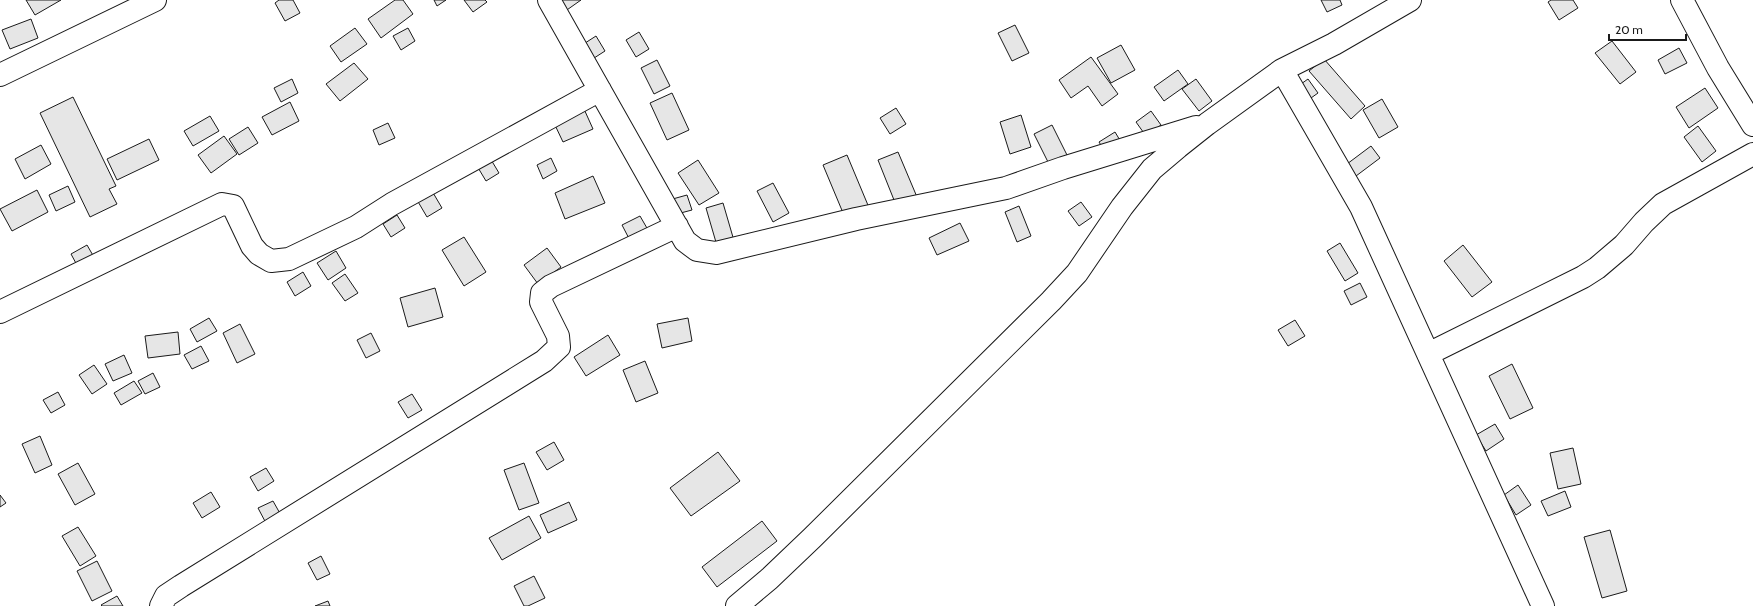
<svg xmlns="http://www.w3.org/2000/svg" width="1753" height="606" font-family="Cabin,sans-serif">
  <rect width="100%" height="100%" fill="#fff"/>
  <!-- building -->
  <path fill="#e6e6e6" stroke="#1a1a1a" d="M26,0h35l-26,15z
    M279,0h14l7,13 -15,8 -10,-18z
    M395,0h8l10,14 -32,24 -13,-19z
    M434,0h12l-9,6z
    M464,0h21l2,2 -14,10z
    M556,0h25l-17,12z
    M1321,0h19l2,5 -15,7z
    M1551,0h22l5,8 -19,12 -11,-18z
    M31,19l7,19 -28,11 -8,-19z
    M1015,25l14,28 -17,8 -14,-28z
    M355,28l12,16 -26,18 -11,-16z
    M408,28l7,13 -14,9 -8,-14z
    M639,32l10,17 -13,8 -10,-17z
    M596,36l9,15 -14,9 -9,-15z
    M1612,41l24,31 -16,12 -25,-31z
    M1121,45l14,25 -24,13 -14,-25z
    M1679,48l8,15 -22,11 -7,-14z
    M1091,57l27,37 -16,12 -14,-20 -17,12 -12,-18z
    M1324,59l41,47 -14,13 -42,-48z
    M657,60l13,26 -16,8 -13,-26z
    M354,63l14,16 -28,22 -14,-17z
    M1178,70l10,14 -24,17 -10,-14z
    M292,79l6,14 -17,9 -7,-14z
    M1196,79l16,22 -13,10 -17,-22z
    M1308,79l10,14 -14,10 -10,-14z
    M1705,88l13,20 -29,20 -13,-21z
    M672,93l17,37 -22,10 -17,-37z
    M73,97l43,89 -7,3 8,15 -27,13 -50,-104z
    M1382,99l16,28 -19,11 -16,-28z
    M290,102l9,19 -27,14 -10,-18z
    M896,108l10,16 -16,10 -10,-16z
    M584,109l9,20 -30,13 -9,-19z
    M1151,111l10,14 -15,11 -10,-14z
    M1021,115l10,32 -21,7 -10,-32z
    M210,116l9,15 -26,15 -9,-15z
    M388,123l7,15 -16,7 -6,-15z
    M1052,125l20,40 -18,9 -20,-40z
    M1698,126l18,25 -14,11 -18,-25z
    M248,127l10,16 -19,12 -10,-16z
    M1115,132l9,15 -16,10 -9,-15z
    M224,136l13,18 -26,19 -13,-18z
    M149,139l10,21 -42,20 -10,-21z
    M41,145l10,19 -26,15 -10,-20z
    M1371,146l9,12 -24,18 -9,-12z
    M898,152l19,45 -21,8 -18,-45z
    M847,155l23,55 -24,10 -23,-55z
    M490,158l9,15 -13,8 -9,-15z
    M551,158l6,13 -14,8 -6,-14z
    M698,160l21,33 -20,12 -21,-32z
    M593,176l12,27 -40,16 -10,-26z
    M773,183l16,30 -16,9 -16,-31z
    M68,186l7,16 -19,9 -7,-16z
    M37,190l11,22 -36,19 -12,-22z
    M432,191l10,17 -15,9 -10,-17z
    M687,195l5,15 -19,5 -4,-15z
    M1081,202l11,15 -13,9 -11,-15z
    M723,203l14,48 -17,5 -14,-48z
    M1019,206l12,30 -14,6 -12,-30z
    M397,215l8,13 -14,9 -8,-13z
    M640,216l15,26 -19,10 -14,-27z
    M960,223l9,18 -32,14 -8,-17z
    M464,237l22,35 -22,14 -22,-36z
    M1340,243l18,30 -13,8 -18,-30z
    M87,245l15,26 -17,9 -14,-26z
    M1463,245l29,37 -20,15 -28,-36z
    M547,248l14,19 -23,17 -14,-19z
    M336,251l10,17 -18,12 -11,-17z
    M303,272l8,14 -16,10 -8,-14z
    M345,274l13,19 -13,8 -13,-18z
    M1360,283l7,14 -16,8 -7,-14z
    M435,288l8,29 -35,10 -8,-29z
    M209,318l8,13 -20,11 -7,-13z
    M688,318l4,23 -30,7 -5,-24z
    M1295,320l10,16 -17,10 -10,-16z
    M240,324l15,30 -18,9 -14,-30z
    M178,332l2,22 -32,4 -3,-22z
    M371,333l9,18 -14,7 -9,-18z
    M608,335l12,20 -34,21 -12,-19z
    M201,346l8,15 -17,8 -8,-14z
    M124,355l8,18 -19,8 -8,-17z
    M645,361l13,32 -22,9 -13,-32z
    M1512,364l21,44 -23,11 -21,-43z
    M94,365l13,19 -15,10 -13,-19z
    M153,373l7,14 -15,7 -7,-13z
    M134,381l8,12 -21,12 -7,-12z
    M58,392l7,13 -14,8 -8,-13z
    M412,394l10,16 -14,8 -10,-16z
    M1495,424l9,15 -18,12 -10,-16z
    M40,436l12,29 -17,8 -13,-29z
    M554,442l10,18 -17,10 -11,-18z
    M1573,448l8,36 -23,5 -8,-36z
    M718,452l22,29 -49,35 -21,-28z
    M78,463l17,31 -20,11 -17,-31z
    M524,463l15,40 -20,7 -15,-40z
    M266,468l8,13 -16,10 -8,-14z
    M1518,485l13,20 -15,10 -12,-20z
    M1565,491l6,16 -23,9 -7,-15z
    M211,492l9,15 -18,11 -9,-15z
    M0,495l6,8 -6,4z
    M273,501l9,16 -15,8 -9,-17z
    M569,502l8,18 -29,13 -8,-18z
    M529,516l12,22 -39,22 -13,-22z
    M762,521l15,20 -60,46 -15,-20z
    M78,527l18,29 -16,10 -18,-30z
    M1610,530l17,61 -25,7 -18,-61z
    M321,556l9,18 -13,6 -9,-17z
    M97,561l15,30 -20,10 -15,-30z
    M534,576l11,22 -17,8h-4l-10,-20z
    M117,596l6,10h-21l-1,-1z
    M328,601l2,5h-15z"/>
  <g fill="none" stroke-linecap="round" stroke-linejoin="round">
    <!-- minor casing -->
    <g stroke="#1a1a1a" stroke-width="24">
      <path id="minor" d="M549,0l136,241 12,9 19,3 140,-34 150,-31 57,-20 133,-41
        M1682,0l36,68 35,57
        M1282,70l79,137 182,399
        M0,75l155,-75
        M0,312l222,-108 11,2 19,40 7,8 12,7 18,-2 67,-32 36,-23 208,-114
        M1428,354l155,-77 14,-9 27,-23 20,-23 19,-18 90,-50
        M161,606l5,-10 15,-10 363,-225 15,-14 -1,-11 -17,-34 1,-9 9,-7 126,-60
        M737,606l32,-27 43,-41 239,-237 26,-28 45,-66 30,-38 26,-22 29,-23 75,-54 52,-26 76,-44"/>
    </g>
    <!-- minor -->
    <use href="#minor" stroke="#fff" stroke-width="22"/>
  </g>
  <!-- scale -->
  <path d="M1609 34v6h77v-6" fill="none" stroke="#1a1a1a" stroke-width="2"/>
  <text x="1615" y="34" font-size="12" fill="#1a1a1a" stroke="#ffffff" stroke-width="3" paint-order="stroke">20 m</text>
</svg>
